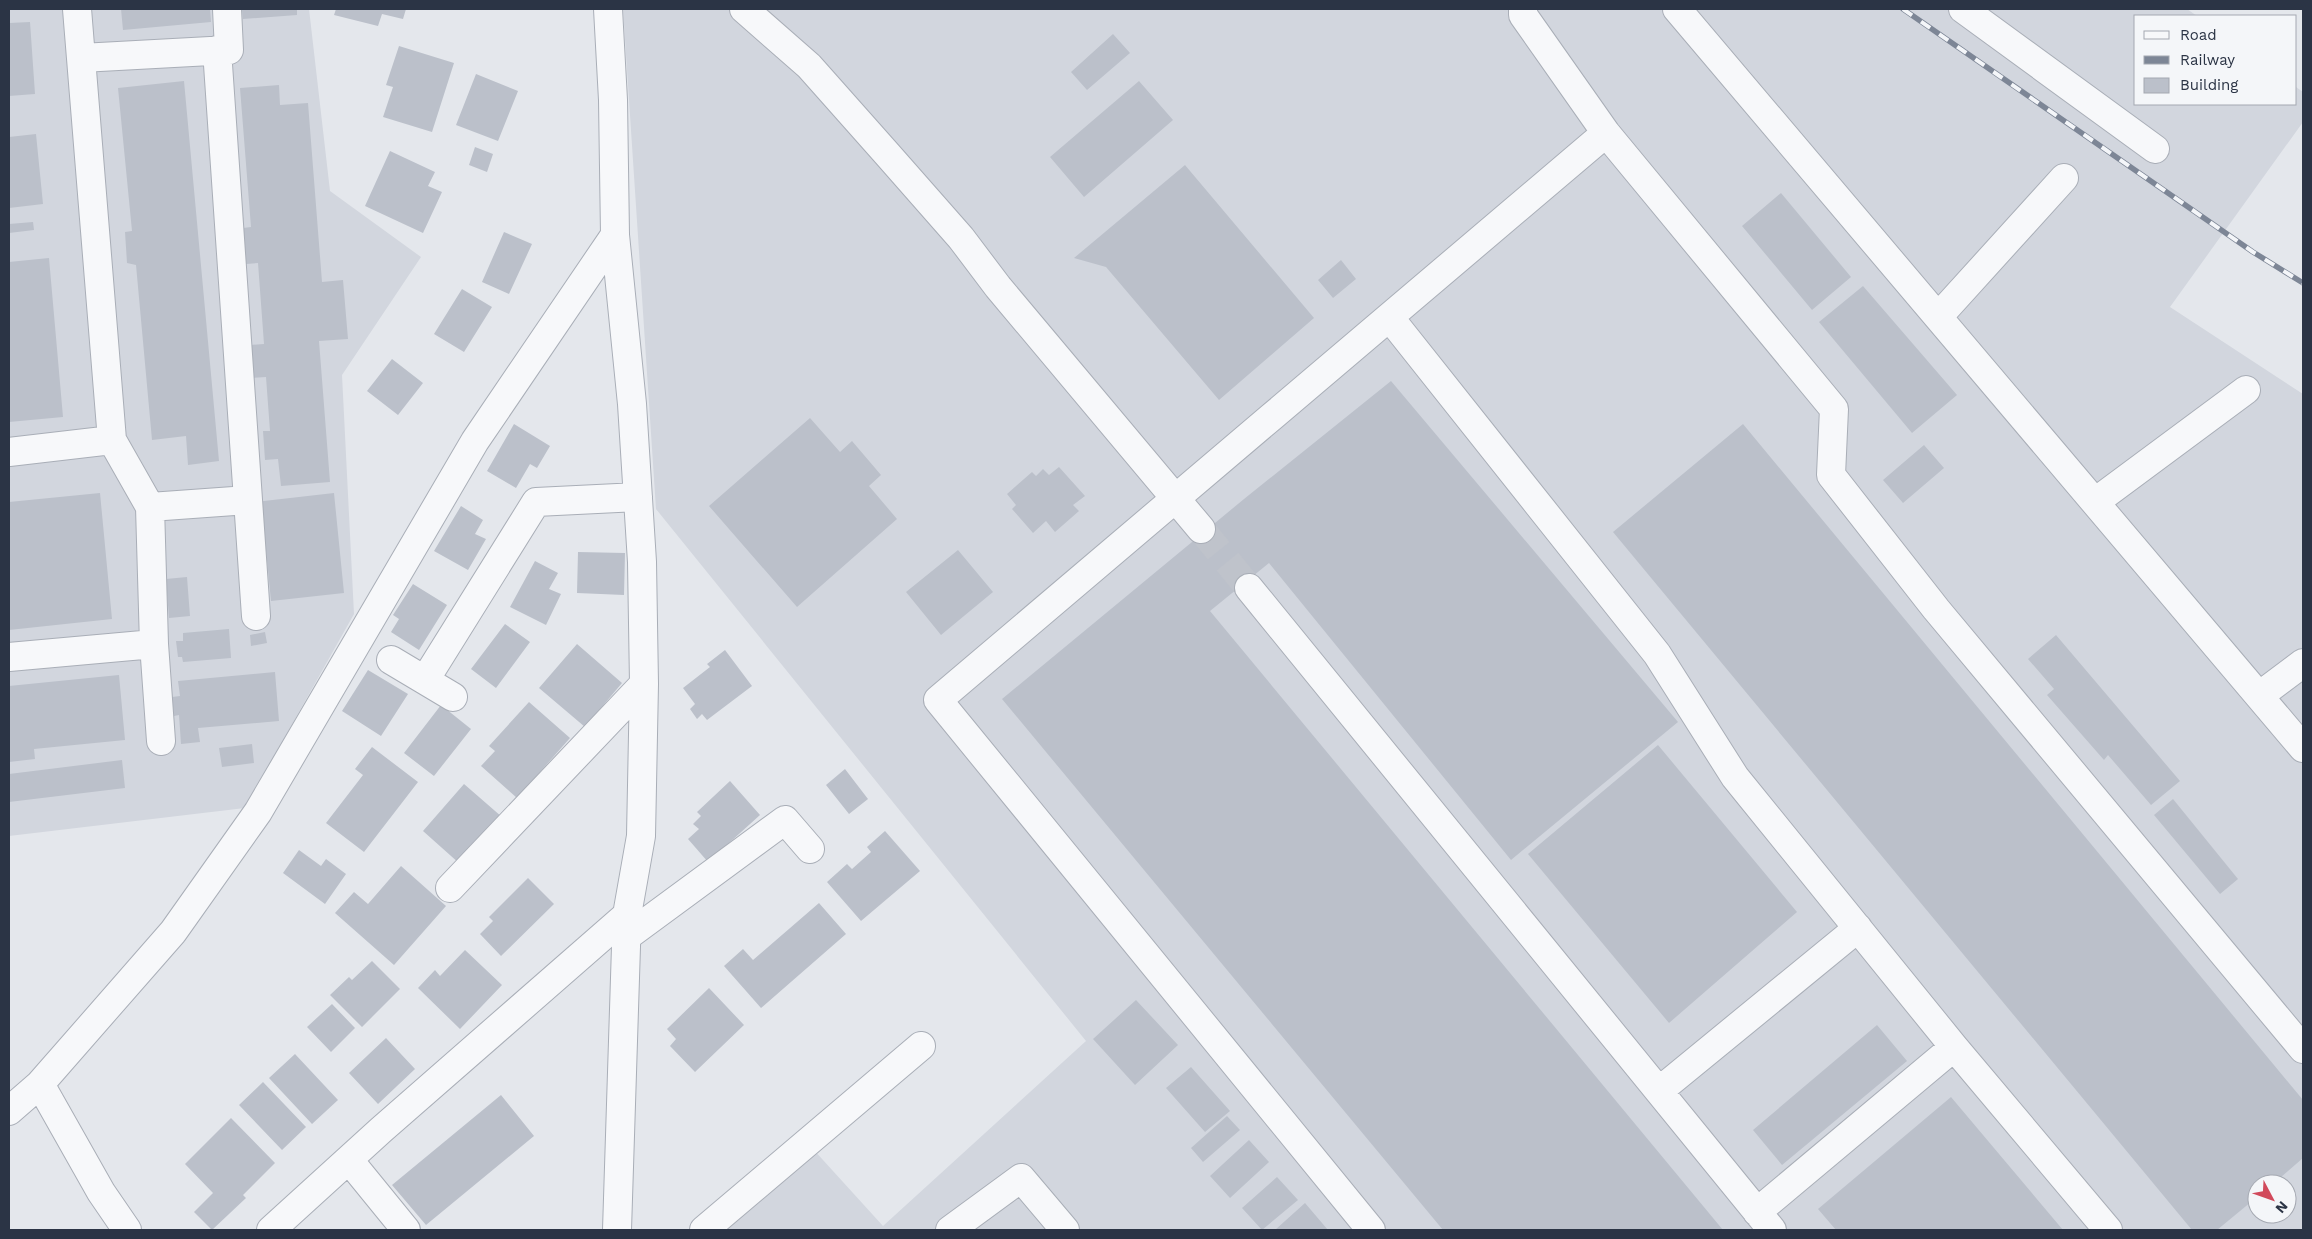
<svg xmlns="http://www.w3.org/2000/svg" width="2312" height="1239" font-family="'Work Sans',sans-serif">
  <rect width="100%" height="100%" fill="#e4e7ec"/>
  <!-- built -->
  <path fill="#d2d6de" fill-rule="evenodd" d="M9,9h300l21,182 91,66 -79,118 12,239 -109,194 -236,28z
    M623,9h1564l10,7h-61v88h160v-17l7,5v30l-133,185 133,87v836h-1582l92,-81 70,77 203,-185 -430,-532zM2257,1184h30v30h-30z"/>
  <!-- building -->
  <path fill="#bbc0ca" d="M121,9h89l1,13 -88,8z
    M242,9h55v6l-54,4z
    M336,9h70l-3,10 -21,-5 -4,12 -44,-11z
    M30,22l5,72 -26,2v-73z
    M1113,34l17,19 -43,37 -16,-18z
    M399,46l55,17 -22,69 -49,-15 10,-30 -7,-2z
    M476,74l42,17 -20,50 -42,-16z
    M184,81l35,380 -31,4 -2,-29 -34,4 -16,-175 -9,-2 -2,-31 7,-1 -14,-143z
    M1139,81l34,39 -89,77 -34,-40z
    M279,85l1,20 28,-2 14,179 21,-2 5,59 -29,2 11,141 -49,4 -3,-27 -13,1 -2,-29h7l-4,-54 -14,1 -2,-33 14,-1 -6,-81 -12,1 -3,-36 8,-1 -11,-139z
    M36,134l7,70 -34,4v-71z
    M475,147l18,7 -6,18 -18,-7z
    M390,151l45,21 -7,14 14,6 -19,41 -58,-27z
    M1185,165l129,153 -95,82 -113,-133 -32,-9z
    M1781,193l70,84 -39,33 -70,-84z
    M33,222l1,8 -25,3v-9z
    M504,232l28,12 -23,50 -27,-12z
    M49,258l14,159 -54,5v-160z
    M1341,260l15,19 -23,19 -15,-18z
    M1863,286l94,109 -45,38 -93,-111z
    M462,289l30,18 -28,45 -30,-18z
    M392,359l31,24 -25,32 -31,-24z
    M1391,381l287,341 -167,138 -242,-297 -59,48 513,619h-280l-441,-531 242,-200z
    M810,418l30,34 12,-11 29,34 -12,11 28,33 -100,88 -88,-101z
    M514,424l36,22 -13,22 -7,-4 -14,24 -29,-17z
    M1743,424l560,676v58l-30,26h-16v13l-40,33h-25l-579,-698z
    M1924,445l20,23 -41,35 -20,-23z
    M1059,467l26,29 -12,9 6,6 -24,21 -9,-11 -13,12 -21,-24 4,-4 -9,-11 25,-22 4,4 7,-7 6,6z
    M100,493l12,126 -103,11v-128z
    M334,493l10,100 -73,8 -8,-82 -8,-17z
    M461,506l22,14 -8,14 11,5 -18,31 -34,-19z
    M958,550l35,42 -52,43 -35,-43z
    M578,552l47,1 -1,42 -47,-2z
    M535,561l23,12 -9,16 12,5 -15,31 -36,-18z
    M187,577l3,39 -21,2 -3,-39z
    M413,584l34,21 -28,45 -28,-18 8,-13 -6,-4z
    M505,624l25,18 -34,46 -25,-19z
    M229,629l2,29 -48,4 -1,-5h-4l-2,-16h7v-8z
    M265,632l2,11 -16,3 -1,-11z
    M2056,635l124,146 -29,24 -43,-50 -4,5 -57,-65 7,-6 -26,-30z
    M577,644l45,39 -37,44 -46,-39z
    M725,650l27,36 -45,34 -5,-6 -5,5 -7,-10 5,-5 -12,-16 27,-21 -3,-3z
    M368,670l40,24 -27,42 -39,-25z
    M275,672l4,49 -81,7 2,14 -19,2 -2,-29 -5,1 -2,-19 8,-1 -2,-15z
    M119,675l6,65 -91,9 1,10 -26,3v-76z
    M529,702l41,36 -53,60 -36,-32 14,-15 -6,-5z
    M441,705l30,24 -37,47 -30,-23z
    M252,744l2,19 -32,4 -3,-19z
    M1658,745l139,167 -128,111 -141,-169z
    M372,747l46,35 -54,70 -38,-29 37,-48 -8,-6z
    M122,760l3,28 -116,14v-28z
    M845,769l23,30 -19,15 -23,-29z
    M730,781l30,34 -52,47 -20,-23 11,-10 -6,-5 8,-8 -4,-4z
    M464,784l38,33 -42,47 -37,-33z
    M2173,799l65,80 -18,15 -66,-79z
    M885,831l35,40 -59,50 -34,-39 20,-18 5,5 19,-17 -4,-5z
    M299,850l22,16 5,-7 20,15 -21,30 -42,-31z
    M401,866l45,40 -52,59 -59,-52 19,-21 14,12z
    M528,878l26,26 -53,52 -21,-22 13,-13 -4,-4z
    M819,903l27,31 -85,74 -37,-42 19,-17 10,11z
    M465,950l37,35 -42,44 -42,-41 17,-18 5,6z
    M372,961l28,28 -38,38 -32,-32 19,-18 3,3z
    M709,988l35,37 -49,47 -25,-26 6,-7 -9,-10z
    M1136,1000l42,45 -43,40 -42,-46z
    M332,1004l23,24 -24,24 -24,-25z
    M1877,1025l30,36 -125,104 -29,-35z
    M386,1038l29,31 -37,35 -29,-31z
    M295,1054l43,46 -26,24 -43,-46z
    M1191,1067l39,44 -25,21 -39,-44z
    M263,1082l43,45 -24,23 -43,-45z
    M501,1095l33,41 -108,89 -34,-40z
    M1951,1097l112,133h-227l-18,-21z
    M1227,1116l13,14 -37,32 -12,-14z
    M231,1118l44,45 -32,32 3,3 -34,32 -18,-18 19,-19 -28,-29z
    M1249,1140l20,22 -39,36 -20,-22z
    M1277,1177l21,23 -36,30 -20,-22z
    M1305,1203l23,27h-53z"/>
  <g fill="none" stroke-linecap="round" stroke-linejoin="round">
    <!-- minor-tunnel -->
    <path stroke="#bfc3cb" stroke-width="28" stroke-dasharray="28 14" stroke-linecap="butt" d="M1201,529l48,59"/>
    <!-- minor casing -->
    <g stroke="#a9aeb7" stroke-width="30">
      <path id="minor" d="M608,9l5,91 2,135 17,169 10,158 2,122 -3,152 -14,79 -10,315
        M744,9l65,57 79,89 73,83 37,49 203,242
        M1523,9v6l83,118 228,276 -3,66 105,134 367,440
        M1677,9l626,739
        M1963,9l192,140
        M217,50l39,566
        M81,58l148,-8 -2,-41
        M1938,317l126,-139
        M1390,318l267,336 78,123 219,270 154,183
        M112,440l38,67 98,-7
        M9,452l103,-12 -35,-431
        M2095,502l151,-112
        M150,507l4,137 7,97
        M1249,588l523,642
        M9,657l145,-13
        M391,660l62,37
        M425,680l111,-178 102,-5
        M2259,696l44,-33
        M450,888l194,-204
        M626,937l159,-117 25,29
        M40,1084l61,108 26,38
        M1659,1091l199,-163
        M9,1111l31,-27 133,-152 85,-120 217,-371 140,-206
        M349,1160l57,70
        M1757,1212l197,-165
        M271,1230l110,-100 246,-215
        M704,1230l217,-184
        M950,1230l71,-52 44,52
        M1371,1230l-433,-530c222,-190 446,-377 668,-567"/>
    </g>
    <!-- minor -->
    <use href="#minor" stroke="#f7f8fa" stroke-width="28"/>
    <!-- rail casing -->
    <g stroke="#7d8696" stroke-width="5.5">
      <path id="rail" d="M1903,9l350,243 50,31"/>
    </g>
    <!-- rail -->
    <use href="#rail" stroke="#f4f6f9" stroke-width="4" stroke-dasharray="11" stroke-linecap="butt"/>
  </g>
  <!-- border -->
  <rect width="2312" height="1239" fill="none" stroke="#2b3445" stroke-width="20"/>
  <!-- legend -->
  <rect x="2134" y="15" width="162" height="90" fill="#f4f6f9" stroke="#a4a8b1"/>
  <rect x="2144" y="31" width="25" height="8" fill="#f7f8fa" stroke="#a4a8b1"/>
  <text x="2180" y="40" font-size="15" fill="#2b3445">Road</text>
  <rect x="2144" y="56" width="25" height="8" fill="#7d8696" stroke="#a4a8b1"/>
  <text x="2180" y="65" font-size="15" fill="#2b3445">Railway</text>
  <rect x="2144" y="78" width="25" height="15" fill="#bbc0ca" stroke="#a4a8b1"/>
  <text x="2180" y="90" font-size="15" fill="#2b3445">Building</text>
  <!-- north arrow -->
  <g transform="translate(2272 1199) rotate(131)"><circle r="24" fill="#f4f6f9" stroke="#a4a8b1"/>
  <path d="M0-4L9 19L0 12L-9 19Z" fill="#d1495b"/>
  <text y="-8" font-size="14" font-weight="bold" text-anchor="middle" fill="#2b3445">N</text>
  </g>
</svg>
